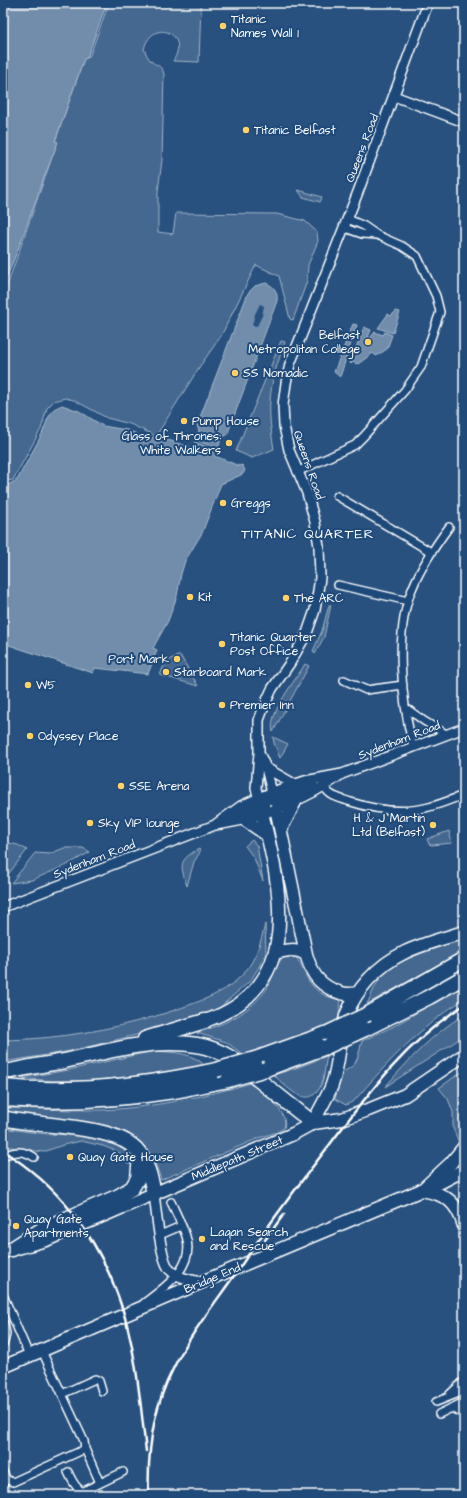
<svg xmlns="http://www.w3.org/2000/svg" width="467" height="1498" font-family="'Architects Daughter',sans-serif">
  <rect width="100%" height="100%" fill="#28517f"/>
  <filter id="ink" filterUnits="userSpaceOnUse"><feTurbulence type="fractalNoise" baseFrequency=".025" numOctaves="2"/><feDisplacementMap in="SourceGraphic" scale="8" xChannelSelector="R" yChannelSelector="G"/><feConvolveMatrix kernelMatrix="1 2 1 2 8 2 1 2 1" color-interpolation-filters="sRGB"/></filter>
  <g filter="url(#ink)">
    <!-- green -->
    <path fill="#446890" stroke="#a2b4c8" d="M109,3h92l-2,59 -26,-1c18,-28 -21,-44 -29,-12 2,4 3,8 7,12 5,5 11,4 13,13l-2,86 -4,31v41l15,2 3,-21 101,1 28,7 12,11 1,9 -10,24 -1,16 -14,39 -3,-1 -11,-43 -23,-11 -35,71 -21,30 -44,70 -26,-12 -23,-6 -33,-18 -9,-2 -11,3 -7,7 -6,21 -28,51 -6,1 -4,-2v-182l54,-154 -2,-1 29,-83 3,-1 3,-3z
      M298,190l24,7 -2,5 -17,-5z
      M281,341l4,1c-16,43 -19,62 -11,107l-22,9 -16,-7z
      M329,605h2l-7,32 -9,17 -2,-3 9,-20z
      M180,655l18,31 -38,-11 6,-14z
      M305,664l4,2 -36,66c-6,-18 23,-52 32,-68z
      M273,737l15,7 -8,14 -6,-15z
      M449,831l3,12c-7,1 -13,1 -20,2l-3,-1 -2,-5z
      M252,840l5,6 6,35 -9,-23 -9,-12z
      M3,842l15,3 9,5 -24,31z
      M64,848h19l7,4 -23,13 -35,15 -21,3 24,-30 14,1z
      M199,849l1,3 -6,10 -7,24c-7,-21 -9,-26 12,-37z
      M265,924l1,29 -7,14 -9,14 -32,28 -17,8 -41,12 -89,22 -68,11v-22c60,-1 119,-12 175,-31 25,-9 48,-16 66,-36 12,-14 17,-31 21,-49z
      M464,939v12l-97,53c5,-10 9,-23 17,-30 19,-18 55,-26 80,-35z
      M295,955c4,6 6,11 9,17 8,18 19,25 37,28l-3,20 -24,11 -70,24 -18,-13 -29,-9c20,-7 38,-13 54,-27 7,-6 14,-13 18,-21 4,-8 6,-19 12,-25 3,-4 9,-4 14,-5z
      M464,985v14c-43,27 -77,64 -110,102l-8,4 -11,-6 7,-26 12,-8 4,-8 4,-16 32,-15z
      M464,1015v21l-79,51c23,-26 48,-54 79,-72z
      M153,1051c17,1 40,1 52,15 -46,9 -95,16 -143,15 -14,0 -28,-2 -42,-3l49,-8z
      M327,1056c-2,8 -2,16 -4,24 -11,34 -35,9 -49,-5l25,-8z
      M464,1070v66l-5,7 -6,-15v-16l-5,-13 -9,-11z
      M251,1083c11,9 39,29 33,45l-7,4 -18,6 -98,42c-5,-17 -12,-33 -27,-43 -24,-17 -64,-15 -92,-18 -13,-2 -26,-5 -39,-7v-4c32,0 65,3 98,2 50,-2 102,-13 150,-27z
      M3,1128c15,2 31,5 46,6 25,2 76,-2 82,30h-4l-3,-7 -6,-5 -15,-6 -22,-5 -18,4 -20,7 -39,-6z"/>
    <!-- water -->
    <path fill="#718dab" stroke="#aabbcd" d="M3,3h104l-20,55 -3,1 -29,82 3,1c-20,48 -35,98 -55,145z
      M266,283c9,4 12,9 11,18l-50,134 -6,3 -3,11 -22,-9 3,-9 -2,-6 51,-132 7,-7z
      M396,311l4,1 -7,21 -15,-5 10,-14 3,2z
      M353,324l4,1 -17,52 -6,-5z
      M364,327l7,3 -3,7 2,1 5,-6 8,3 2,-3 7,3 -5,14 -11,7 -3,-3 -15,11 -1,-1 -2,1 -2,-2 -2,2 -1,-1z
      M62,405l17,6 24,15 24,4 10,4 7,7 12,-5 36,12 3,-6 22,9 -2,5 24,10 3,-1 3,5 -2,4 -22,10 -19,49 -17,28 -4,13 -4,22 -9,25 -15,27 4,2 -9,24 -53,-6 -2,5 -90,-30v-159l3,2 11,-6 25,-46 6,-16 6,-9z"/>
    <!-- pier -->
    <path fill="#28517f" d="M260,304l4,2 -2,10 -5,10 -5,-1 3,-11z"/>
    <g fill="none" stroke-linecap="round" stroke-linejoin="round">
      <!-- minor casing -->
      <g stroke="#fff" stroke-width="10">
        <path id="minor" d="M345,228l17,6 15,1
          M297,472l58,-27 9,-9 41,-46 16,-23 19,-55 -4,-16 -19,-40 -15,-10 -25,-11 -13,-9 -16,-7
          M337,496l94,56
          M338,585l70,16
          M344,680l22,10 37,-5
          M406,708l18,13 22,13
          M413,747c-11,-45 -20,-116 0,-160 9,-22 22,-41 36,-60
          M322,782c6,15 14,15 29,20 25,8 52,12 78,5 12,-3 23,-8 35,-12
          M3,1156c12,-5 20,-6 31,1
          M160,1235l21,-9
          M3,1295l26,60
          M144,1303c21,-16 52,-36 42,-67 -4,-11 -10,-23 -15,-34
          M41,1349l43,92 1,8 15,34
          M62,1394l33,-15 4,2 3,10
          M450,1394l14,-13
          M436,1402l28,-11
          M451,1408l13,6
          M439,1414l25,-12
          M3,1472l4,8 6,2 72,-33
          M68,1472c5,11 9,18 20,23
          M82,1492l41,-20"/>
      </g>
      <!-- tertiary casing -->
      <g stroke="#fff" stroke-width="12">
        <path id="tertiary" d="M394,96l70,26
          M260,755l6,13 7,29
          M266,768l28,16
          M258,798l16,2 40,-14
          M262,813l-6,-25 3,-35v-33l6,-16 7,-15 18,-26 17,-30 8,-23 5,-32 -1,-32 -4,-24 -8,-29 -18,-43 -5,-24 -1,-21 3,-22 4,-19 68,-172 70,-189
          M233,815c11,-2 21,-10 32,-9
          M216,824l25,-18 31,-14 33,-11 37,-7 122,-46
          M3,907l212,-82c42,-5 93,-26 127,-51
          M154,1194c2,14 6,67 16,76 8,8 21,10 32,12
          M3,1324l2,10 -2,8"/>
      </g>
      <!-- primary casing -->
      <g stroke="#fff" stroke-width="15">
        <path id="primary" d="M422,1190c24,4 35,12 42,36
          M3,1252l43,-12 247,-106 20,-11 29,-4 26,-9 37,-15 59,-40
          M3,1367l199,-85 239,-100 23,-12"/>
      </g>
      <!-- trunk casing -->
      <g stroke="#fff" stroke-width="15">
        <path id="trunk" d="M276,808l30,146c5,17 10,28 27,36 9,4 14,5 24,3
          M244,819l23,16
          M281,829l15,-29
          M275,953c12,-3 20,-5 31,1
          M205,1021c99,-34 77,-128 57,-208
          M313,1123c6,-13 14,-25 19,-38 8,-23 7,-48 15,-72 5,-12 12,-23 21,-33 28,-31 58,-36 96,-48
          M422,1190l29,-27 13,-16"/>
      </g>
      <!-- motorway casing -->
      <g stroke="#fff" stroke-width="17">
        <path id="motorway" d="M368,1014l96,-55
          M365,1029l64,-32 35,-20
          M145,1039l60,-18
          M255,1059l73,-26
          M266,1069l60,-22
          M3,1071h8c18,-4 36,-7 54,-10 43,-10 88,-23 132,-16 12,2 24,7 34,13l82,65
          M3,1087c71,7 143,-2 213,-17
          M3,1099c57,4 114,1 171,-8 18,-3 36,-8 54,-11
          M3,1118c35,9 109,6 133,31 11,12 15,29 18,45
          M12,1249l31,-20 76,-33 13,-8 6,-10 2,-22"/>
      </g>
      <!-- minor -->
      <use href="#minor" stroke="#1f4a7a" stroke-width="7"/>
      <!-- tertiary -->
      <use href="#tertiary" stroke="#1f4a7a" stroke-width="9"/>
      <!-- primary -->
      <use href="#primary" stroke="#1f4a7a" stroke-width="12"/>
      <!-- trunk -->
      <use href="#trunk" stroke="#1f4a7a" stroke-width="12"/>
      <!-- motorway -->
      <use href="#motorway" stroke="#1f4a7a" stroke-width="14"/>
      <!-- rail -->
      <path stroke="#fff" stroke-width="2.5" d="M3,1151c54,33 94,85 115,145 18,48 22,105 28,155
        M265,1240l19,-26
        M149,1495c-2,-44 4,-87 24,-126 17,-35 43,-67 65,-99 28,-42 58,-82 89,-122 40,-53 80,-107 137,-143"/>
      <!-- motorway-bridge casing -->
      <g stroke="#fff" stroke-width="17" stroke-linecap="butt">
        <path id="motorway-bridge" d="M328,1033l40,-19
          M326,1047l39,-18
          M216,1070l39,-11
          M228,1080l38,-11"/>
      </g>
      <!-- motorway-bridge -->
      <use href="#motorway-bridge" stroke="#1f4a7a" stroke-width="14"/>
    </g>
  </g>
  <!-- markers -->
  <g fill="#ffd166" stroke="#1f4a7a" stroke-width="1.5">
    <circle cx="223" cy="26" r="4"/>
    <circle cx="246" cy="130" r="4"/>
    <circle cx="368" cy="342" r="4"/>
    <circle cx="235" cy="373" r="4"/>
    <circle cx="184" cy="421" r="4"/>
    <circle cx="229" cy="443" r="4"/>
    <circle cx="223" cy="503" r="4"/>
    <circle cx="190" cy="597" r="4"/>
    <circle cx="286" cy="598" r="4"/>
    <circle cx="222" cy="644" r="4"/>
    <circle cx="177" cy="659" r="4"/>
    <circle cx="166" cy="672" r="4"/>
    <circle cx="28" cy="685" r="4"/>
    <circle cx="222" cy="705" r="4"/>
    <circle cx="30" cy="736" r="4"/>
    <circle cx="121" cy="786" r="4"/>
    <circle cx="90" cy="823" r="4"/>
    <circle cx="433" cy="825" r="4"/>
    <circle cx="70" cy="1157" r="4"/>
    <circle cx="16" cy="1226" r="4"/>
    <circle cx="202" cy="1239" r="4"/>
  </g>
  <g text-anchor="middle" stroke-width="4" stroke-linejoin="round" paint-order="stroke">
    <!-- poi labels -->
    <g font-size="12" fill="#fff" stroke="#1f4a7a" text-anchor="start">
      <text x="231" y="23">Titanic<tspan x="231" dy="14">Names Wall 1</tspan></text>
      <text x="254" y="134">Titanic Belfast</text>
      <text x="360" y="339" text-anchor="end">Belfast<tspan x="360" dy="14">Metropolitan College</tspan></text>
      <text x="243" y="377">SS Nomadic</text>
      <text x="192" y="425">Pump House</text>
      <text x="221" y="440" text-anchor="end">Glass of Thrones:<tspan x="221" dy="14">White Walkers</tspan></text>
      <text x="231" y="507">Greggs</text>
      <text x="198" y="601">Kit</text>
      <text x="294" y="602">The ARC</text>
      <text x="230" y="641">Titanic Quarter<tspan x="230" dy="14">Post Office</tspan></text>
      <text x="169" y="663" text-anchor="end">Port Mark</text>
      <text x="174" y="676">Starboard Mark</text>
      <text x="36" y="689">W5</text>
      <text x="230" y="709">Premier Inn</text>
      <text x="38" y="740">Odyssey Place</text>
      <text x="129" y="790">SSE Arena</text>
      <text x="425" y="822" text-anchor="end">H &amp; J Martin<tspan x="425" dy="14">Ltd (Belfast)</tspan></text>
      <text x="98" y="827">Sky VIP lounge</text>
      <text x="78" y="1161">Quay Gate House</text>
      <text x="24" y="1223">Quay Gate<tspan x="24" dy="14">Apartments</tspan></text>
      <text x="210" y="1236">Lagan Search<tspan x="210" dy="14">and Rescue</tspan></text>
    </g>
    <!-- street labels -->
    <g font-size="12" fill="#fff" stroke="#1f4a7a">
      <text transform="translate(362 148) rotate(-69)" y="4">Queens Road</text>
      <text transform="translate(309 465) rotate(71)" y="4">Queens Road</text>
      <text transform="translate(399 740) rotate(-21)" y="4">Sydenham Road</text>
      <text transform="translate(94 859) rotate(-21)" y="4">Sydenham Road</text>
      <text transform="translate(237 1158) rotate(-23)" y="4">Middlepath Street</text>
      <text transform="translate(212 1278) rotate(-23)" y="4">Bridge End</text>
    </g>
    <!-- quarter labels -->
    <g font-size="14" letter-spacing="1" fill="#fff" stroke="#1f4a7a">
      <text x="308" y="538">TITANIC QUARTER</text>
    </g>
  </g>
  <!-- margin -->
  <rect width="467" height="1498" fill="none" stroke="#1f4a7a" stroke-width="16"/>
  <rect x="8" y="8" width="451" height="1482" fill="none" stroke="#fff" stroke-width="1.5" filter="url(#ink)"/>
</svg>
